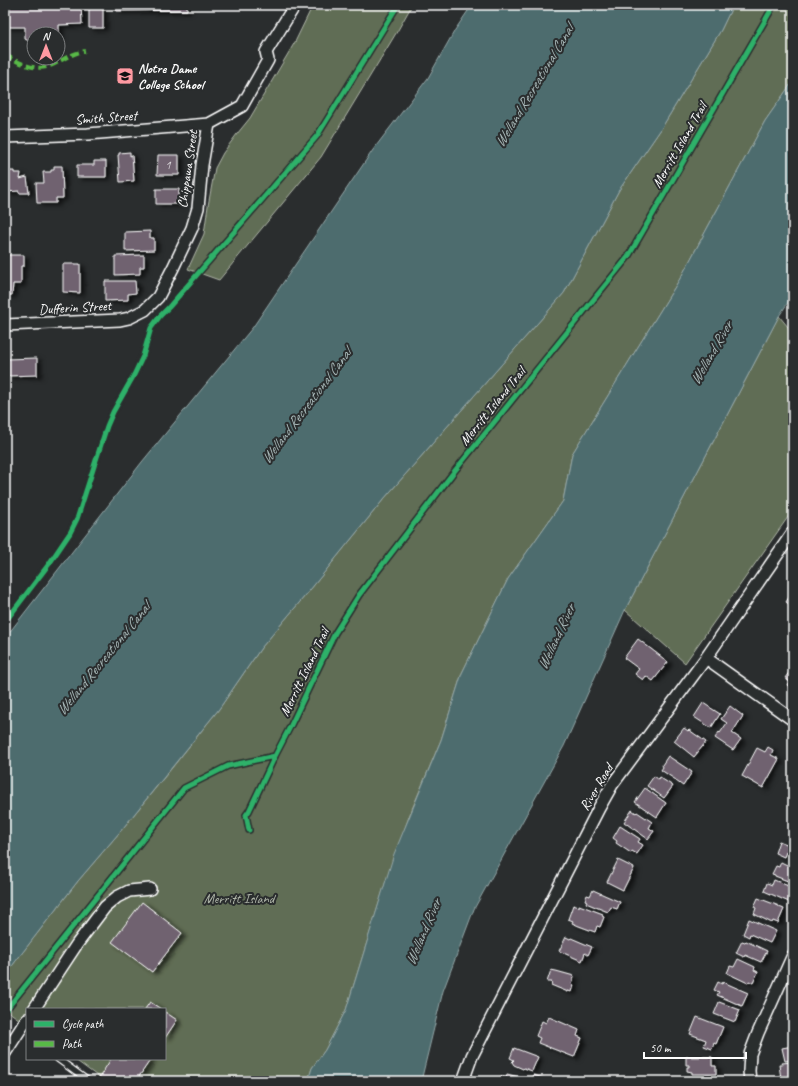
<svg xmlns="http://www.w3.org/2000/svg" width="798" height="1086" font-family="Caveat,sans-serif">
  <defs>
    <filter id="shadow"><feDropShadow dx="4.5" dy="2.5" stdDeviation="2" flood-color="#0009"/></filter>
  </defs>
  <rect width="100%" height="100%" fill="#2a2d2e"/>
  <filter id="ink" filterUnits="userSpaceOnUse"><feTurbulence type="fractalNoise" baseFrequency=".025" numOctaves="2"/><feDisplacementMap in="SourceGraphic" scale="8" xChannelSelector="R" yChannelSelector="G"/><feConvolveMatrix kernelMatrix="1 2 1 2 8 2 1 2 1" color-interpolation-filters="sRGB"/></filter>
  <g filter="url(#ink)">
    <!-- green -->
    <path fill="#606d54" stroke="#b0b6aa" d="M313,5h99l-14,25 -77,127 -102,123 -31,-11 16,-35 4,-28 7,-38 8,-15 14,-19 13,-16 45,-76z
      M733,5h60v76l-28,40 -84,156 -109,177 -9,47 -55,78 -46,94 -21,67 -31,74 -25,70 -39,126 -21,40 -13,18 -4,13h-132l-1,-1 -1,1h-70l-30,-22h91v-50h-138v16l-22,-16v-34l73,-94 41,-48 52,-64 48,-60 42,-61 49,-58 73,-90 181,-207 55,-103 42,-61 60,-99z
      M779,316l14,17v177l-108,153 -60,-53z"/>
    <!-- water -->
    <path fill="#4d6c6e" stroke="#94a7a8" d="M472,5h261l-12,25 -60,99 -42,61 -55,103 -181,207 -73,90 -49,58 -42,61 -100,124 -41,48 -73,94v-337l137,-176 111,-135 120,-177 55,-72 27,-48z
      M793,81v214l-14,21 -154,294 -61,136 -90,163 -31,82 -22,90h-113l4,-13 13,-18 21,-40 48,-156 47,-114 21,-67 46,-94 55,-78 9,-47 109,-177 84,-156z"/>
    <!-- building -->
    <path fill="#6f6270" stroke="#fff" filter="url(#shadow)" d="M5,5h76l1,19 -23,1v14h-1v-5h-24v10l-9,-5v-12h-20z
      M89,5h14v23h-14z
      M116,5h71v5l-71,1z
      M130,152v4l2,-1 2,26 -14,1 -2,-27h1v-2z
      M158,155h21v20h-22z
      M94,161h12v16h-29v-12h17z
      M54,166h8l1,32h-7v5h-19l-1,-20h8l-1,-11h8v-2h3z
      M8,171h6v2h7l-1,6 7,-2 2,16h-10v-2l-14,1v-19h3z
      M156,189h23v15h-23z
      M150,231v7h4v12l-29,1v-19z
      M5,255h19v11h-3v18h-8l-1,11h-7z
      M144,255v12h-4v7l-25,1v-19z
      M63,264h17v29l-17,-1z
      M105,281h30l1,12 -8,1v6l-23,1z
      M37,358v17l-30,1v-17z
      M793,591v16l-7,-5z
      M638,639l30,23 -15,19 -7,-5 -3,4 -8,-6 4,-5 -15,-11z
      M793,667v21l-1,1 -5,-4 2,-4 -4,-3z
      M703,703l17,11 -9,14 -17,-11z
      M730,706l13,10 -11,17 9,6 -8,11 -18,-12 4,-6 1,1 7,-10 -6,-4z
      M684,728l4,3 1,-1 17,12 -12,15 -20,-16z
      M768,747l5,3 -2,5 8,4 -16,29 -21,-12 15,-28 8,4z
      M668,756l24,16 -9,14 -7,-5v-1l-15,-10 2,-3 -1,-2z
      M654,776l4,3 1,-2 14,9 -9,12 -17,-12z
      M645,788l21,15 -9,14 -22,-15z
      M632,810l4,3 1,-1 15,10 -3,6 5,3 -6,8 -24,-17z
      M793,824v12l-4,-2z
      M620,826l20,13 -2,3 5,3 -6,9 -5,-3 -1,2 -15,-10 1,-2 -4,-3z
      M791,840l2,1v14l-7,-3 -2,5 -9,-4 4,-12 10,4z
      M618,860l16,8 -11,22 -16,-8z
      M781,862l12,6v15l-18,-7v-1l-3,-1 4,-8 3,1z
      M774,880l19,8v5l-4,9 -25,-11 3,-8 5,2z
      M593,890l27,12 -3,7 -6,-2 -3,5 -22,-9 1,-2 -2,-1 2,-5 3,1z
      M758,898l21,8v1l5,2 -6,14 -5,-2 -1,2 -18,-9 2,-6 -2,-1z
      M142,902l40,31 -30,39 -40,-30z
      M573,905l6,2v-2l24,9 -1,2 2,1 -4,10 -3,-1 -2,6 -16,-6 -7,-3 1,-2 -5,-2z
      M749,919l27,12 -6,12 -20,-9 -1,3 -6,-3z
      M566,937l4,2 1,-1 21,9 -4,8 -3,-2 -3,8 -23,-10z
      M742,941l3,1 1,-1 21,10 -6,11 -16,-7 -1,2 -8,-4z
      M738,959l17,8 -1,3 4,2 -5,11 -4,-2 -1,2 -21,-10 3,-7 4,1z
      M551,970l5,1 18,5 -2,8 2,1 -2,7 -4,-1v1l-17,-7 1,-3h-5z
      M718,982l4,2 1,-2 25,11 -6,13 -25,-11 2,-3 -5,-2z
      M150,1002l11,7h-16z
      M719,1002l21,8 -5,12 -21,-8z
      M165,1012l12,8 -12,18z
      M549,1017l30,13 -2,6 5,2 -8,19 -36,-14 2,-5 -4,-2 6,-15 4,2z
      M697,1017l26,10 -7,17 -2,-1 -2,6 -8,-3 2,-6 -16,-6z
      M793,1046v14l-8,1 -3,-13z
      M514,1048l24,9 -6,14 -8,-3 -1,1 -9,-4 -2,-3 2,-2 -4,-2z
      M686,1057h26v9h4v8h-24v-2l-5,-1v-4h2v-2h-3z
      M111,1059h40l-15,22h-39z
      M793,1062v14l-12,2 -2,-13h4l-1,-2z
      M507,1074l19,5 -1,2h-25l1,-5 5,2z
      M533,1075l14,4v2h-15z"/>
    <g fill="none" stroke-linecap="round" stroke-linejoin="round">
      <!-- lane casing -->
      <g stroke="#fff" stroke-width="8">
        <path id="lane" d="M58,1059l30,22"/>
      </g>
      <!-- street casing -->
      <g stroke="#fff" stroke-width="14">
        <path id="street" d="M5,137l83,-3 121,-10 33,-18 26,-46 -2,-8 29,-47
          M5,325l115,-5 9,-2 16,-8 13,-13 15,-29 19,-40 6,-20 4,-43 7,-41
          M706,658l87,62
          M34,1009l43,-65 28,-37 12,-10 12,-6 21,-2
          M5,1053l22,-34
          M463,1081l9,-25 127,-248 13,-23 94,-127 87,-126
          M750,1081l-1,-10 1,-17 8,-21 35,-78"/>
      </g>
      <!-- lane -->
      <use href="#lane" stroke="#2a2d2e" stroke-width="5.5"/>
      <!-- street -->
      <use href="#street" stroke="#2a2d2e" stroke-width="11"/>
      <!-- quiet -->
      <path stroke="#58b947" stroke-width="4" stroke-dasharray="8 4" stroke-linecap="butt" d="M5,55c13,7 30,17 45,11 12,-5 21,-13 35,-15"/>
      <!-- cycleway casing -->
      <g stroke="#2a2d2e" stroke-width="8">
        <path id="cycleway" d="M5,622l44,-58 21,-31 7,-14 30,-93 6,-14 21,-37 9,-19 8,-28 9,-12 9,-9 148,-171 81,-131
          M249,830l-3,-15 3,-4 26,-55 15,-29 35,-73 10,-21 24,-38 94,-122 175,-216 146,-252
          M5,1011l179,-223 44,-22 47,-10"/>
      </g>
      <!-- cycleway -->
      <use href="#cycleway" stroke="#2db169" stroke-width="5"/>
    </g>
  </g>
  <!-- icons -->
  <defs>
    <g id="school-square" transform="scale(0.9)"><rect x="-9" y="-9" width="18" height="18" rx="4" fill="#ff9aa2" stroke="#2a2d2e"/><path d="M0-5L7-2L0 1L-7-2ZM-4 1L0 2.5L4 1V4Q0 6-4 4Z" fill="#111"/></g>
  </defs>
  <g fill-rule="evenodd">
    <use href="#school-square" x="125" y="76"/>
  </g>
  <g text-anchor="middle" stroke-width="4" stroke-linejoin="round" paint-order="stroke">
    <!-- number labels -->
    <g font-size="12" fill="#dbd8db">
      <text x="168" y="169">1</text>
    </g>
    <!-- poi labels -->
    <g font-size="14" font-weight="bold" fill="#fff" stroke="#2a2d2e" text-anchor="start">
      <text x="138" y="73">Notre Dame<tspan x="138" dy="16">College School</tspan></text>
    </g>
    <!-- street labels -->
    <g font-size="14" fill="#fff" stroke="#2a2d2e">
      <text transform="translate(106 117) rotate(-4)" y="5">Smith Street</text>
      <text transform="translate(679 145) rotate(-60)" y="5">Merritt Island Trail</text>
      <text transform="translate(187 169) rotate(-82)" y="5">Chippawa Street</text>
      <text transform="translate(75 307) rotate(-3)" y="5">Dufferin Street</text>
      <text transform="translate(492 406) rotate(-51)" y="5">Merritt Island Trail</text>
      <text transform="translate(304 672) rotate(-64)" y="5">Merritt Island Trail</text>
      <text transform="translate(596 787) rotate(-59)" y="5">River Road</text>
    </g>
    <!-- park labels -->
    <g font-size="14" fill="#b0b6aa" stroke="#2a2d2e">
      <text x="239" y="903">Merritt Island</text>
    </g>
    <!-- water labels -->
    <g font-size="15" font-style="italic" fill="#a6b6b6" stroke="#2a2d2e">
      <text transform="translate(534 86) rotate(-59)" y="5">Welland Recreational Canal</text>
      <text transform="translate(711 353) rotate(-60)" y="5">Welland River</text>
      <text transform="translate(306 406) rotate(-53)" y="5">Welland Recreational Canal</text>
      <text transform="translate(556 637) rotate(-65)" y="5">Welland River</text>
      <text transform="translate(103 659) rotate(-51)" y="5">Welland Recreational Canal</text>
      <text transform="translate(423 932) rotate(-67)" y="5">Welland River</text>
    </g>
  </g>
  <!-- margin -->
  <rect width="798" height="1086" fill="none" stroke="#2a2d2e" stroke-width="20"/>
  <rect x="10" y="10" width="778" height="1066" fill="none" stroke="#fff" stroke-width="1.5" filter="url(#ink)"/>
  <!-- legend -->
  <rect x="26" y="1008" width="140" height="52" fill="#2a2d2e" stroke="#7f8182"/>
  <rect x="34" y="1021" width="20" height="6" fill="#2db169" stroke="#7f8182"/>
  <text x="62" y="1028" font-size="12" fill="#ffffff">Cycle path</text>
  <rect x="34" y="1041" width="20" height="6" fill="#58b947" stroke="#7f8182"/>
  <text x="62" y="1048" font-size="12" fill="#ffffff">Path</text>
  <!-- north arrow -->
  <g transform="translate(46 46)"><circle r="19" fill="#2a2d2e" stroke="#7f8182"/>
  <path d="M0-3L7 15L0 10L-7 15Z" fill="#ff9aa2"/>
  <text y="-6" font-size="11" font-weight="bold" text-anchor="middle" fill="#ffffff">N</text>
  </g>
  <!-- scale -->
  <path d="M644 1052v6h102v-6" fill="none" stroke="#ffffff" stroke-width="2"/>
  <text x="650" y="1052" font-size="12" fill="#ffffff" stroke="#2a2d2e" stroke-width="3" paint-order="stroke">50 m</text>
</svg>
